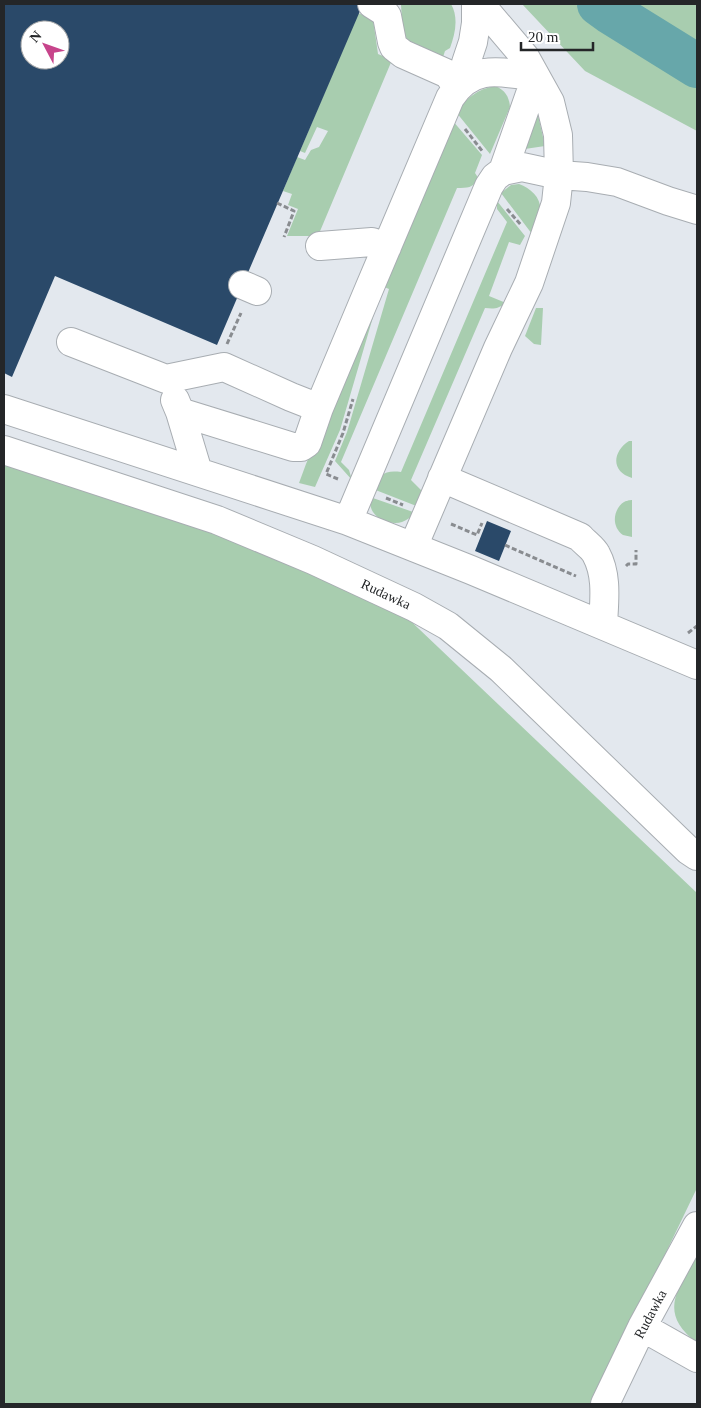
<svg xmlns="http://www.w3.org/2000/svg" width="701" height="1408" font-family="'Times New Roman',serif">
  <rect width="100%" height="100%" fill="#e3e8ee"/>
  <!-- green -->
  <path fill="#a8cdaf" d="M399,4h52c8,14 4,30 -1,44l-5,3 -2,6 -34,-13c-7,-13 -7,-25 -8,-39z
    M522,4h53l122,75v52l-112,-60z
    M630,4h67v36l-3,2z
    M358,13l15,6 5,35 14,6 -74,176h-31l11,-27 -10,-4 4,-11 -9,-3 14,-34 8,3 6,-10 8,-3 9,-16 -11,-4 -12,26 -5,-2z
    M495,86c10,4 14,10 15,21l-20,47 -34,-42c10,-14 22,-23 39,-26z
    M536,106l9,40 -27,4z
    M452,120l30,35 -7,18 4,6c-7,9 -11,9 -22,9l-116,274 8,8 3,10 -17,-19 12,-29 42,-143 -7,-3z
    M519,184c13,5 24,15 21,31 -1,6 -5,13 -8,19l-31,-41 10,-8z
    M497,201l28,35 -5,9 -11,-3 -20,54 17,7c-8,6 -12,6 -21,5l-74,172 10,10 1,8 -3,9 -46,-18c6,-15 12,-19 28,-17l106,-250 -10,-13z
    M376,299l2,1 -38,130 -25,57 -16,-4 7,-19z
    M536,308h7l-2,37 -7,-1 -9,-8z
    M629,441h3v37c-21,-6 -20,-26 -3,-37z
    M4,459l215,70 179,80 299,284v295l-104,216h-589z
    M370,497l46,16c-4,3 -9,7 -14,9 -9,3 -23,-1 -29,-10 -3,-4 -3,-10 -3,-15z
    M632,500v37c-3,-1 -6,-1 -9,-2 -12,-8 -10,-26 1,-33 1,-1 6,-2 8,-2z
    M697,1255v88c-40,-31 -19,-53 0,-88z"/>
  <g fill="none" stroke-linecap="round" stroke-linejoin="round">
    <!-- river -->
    <path stroke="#67a7aa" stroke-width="44" d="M599,4l11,8 87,54"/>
  </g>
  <!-- building -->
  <path fill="#2a4969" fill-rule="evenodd" d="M4,4h359l-146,341 -162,-69 -43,101 -8,-4zM30,30h30v30h-30z
    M487,521l24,10 -12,30 -24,-10z"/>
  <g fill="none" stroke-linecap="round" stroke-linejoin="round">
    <!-- minor casing -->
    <g stroke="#a8adb2" stroke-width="30">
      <path id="minor" d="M372,4l11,7 4,5 5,26 2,5 9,7 45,20 9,13
        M467,79l-1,-16 7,-21 3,-19v-19
        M503,171l19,-4 37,8 28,2 30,5 51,19 29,9
        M320,246l52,-4 15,5
        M243,285l14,6
        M71,342l95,37 58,-12 67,30 28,11 50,-119 81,-191c22,-35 51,-26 86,-21l-33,94 -8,6 -6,9 -141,335
        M175,400l5,12 18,60
        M4,409l344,112 123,49 226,95
        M180,412l113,35h8l6,-4 12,-35
        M4,450l213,70 96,40 101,47 34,19 53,43 187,181 9,6
        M442,478l138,59c5,6 13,11 16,17 12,22 8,48 7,71
        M413,547l85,-199 31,-65 27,-80 3,-28 -1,-40 -8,-33 -25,-45 -45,-53
        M642,1327l55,31
        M605,1404l37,-77 55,-101"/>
    </g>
    <!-- path -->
    <path stroke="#898c90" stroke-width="3" stroke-dasharray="5 2.5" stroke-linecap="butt" d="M465,129l18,23
      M277,203l17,8 -10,26
      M507,209l14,16
      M227,344l14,-31
      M338,479l-12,-5 17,-41 10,-34
      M386,498l17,7
      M451,524l26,11 5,-12
      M505,545l71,31
      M626,566l2,-2h8v-14
      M688,633l9,-7"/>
    <!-- minor -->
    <use href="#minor" stroke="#fff" stroke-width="28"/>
  </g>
  <g text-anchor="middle" stroke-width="5" stroke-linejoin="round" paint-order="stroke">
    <!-- street labels -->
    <g font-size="14" fill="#242628" stroke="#fff">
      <text transform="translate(386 594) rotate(25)" y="5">Rudawka</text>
      <text transform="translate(650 1314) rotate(-62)" y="5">Rudawka</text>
    </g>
  </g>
  <!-- border -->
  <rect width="701" height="1408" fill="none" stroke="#242628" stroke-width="10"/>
  <!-- north arrow -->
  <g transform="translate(45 45) rotate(311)"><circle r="24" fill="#ffffff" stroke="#a7a8a9"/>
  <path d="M0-4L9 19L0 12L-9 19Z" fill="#c7448b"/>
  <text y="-8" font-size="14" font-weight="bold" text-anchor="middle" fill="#242628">N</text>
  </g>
  <!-- scale -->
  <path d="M521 42v8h72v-8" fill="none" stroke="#242628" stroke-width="2.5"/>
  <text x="528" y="42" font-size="15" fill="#242628" stroke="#ffffff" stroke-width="4" paint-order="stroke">20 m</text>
</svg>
